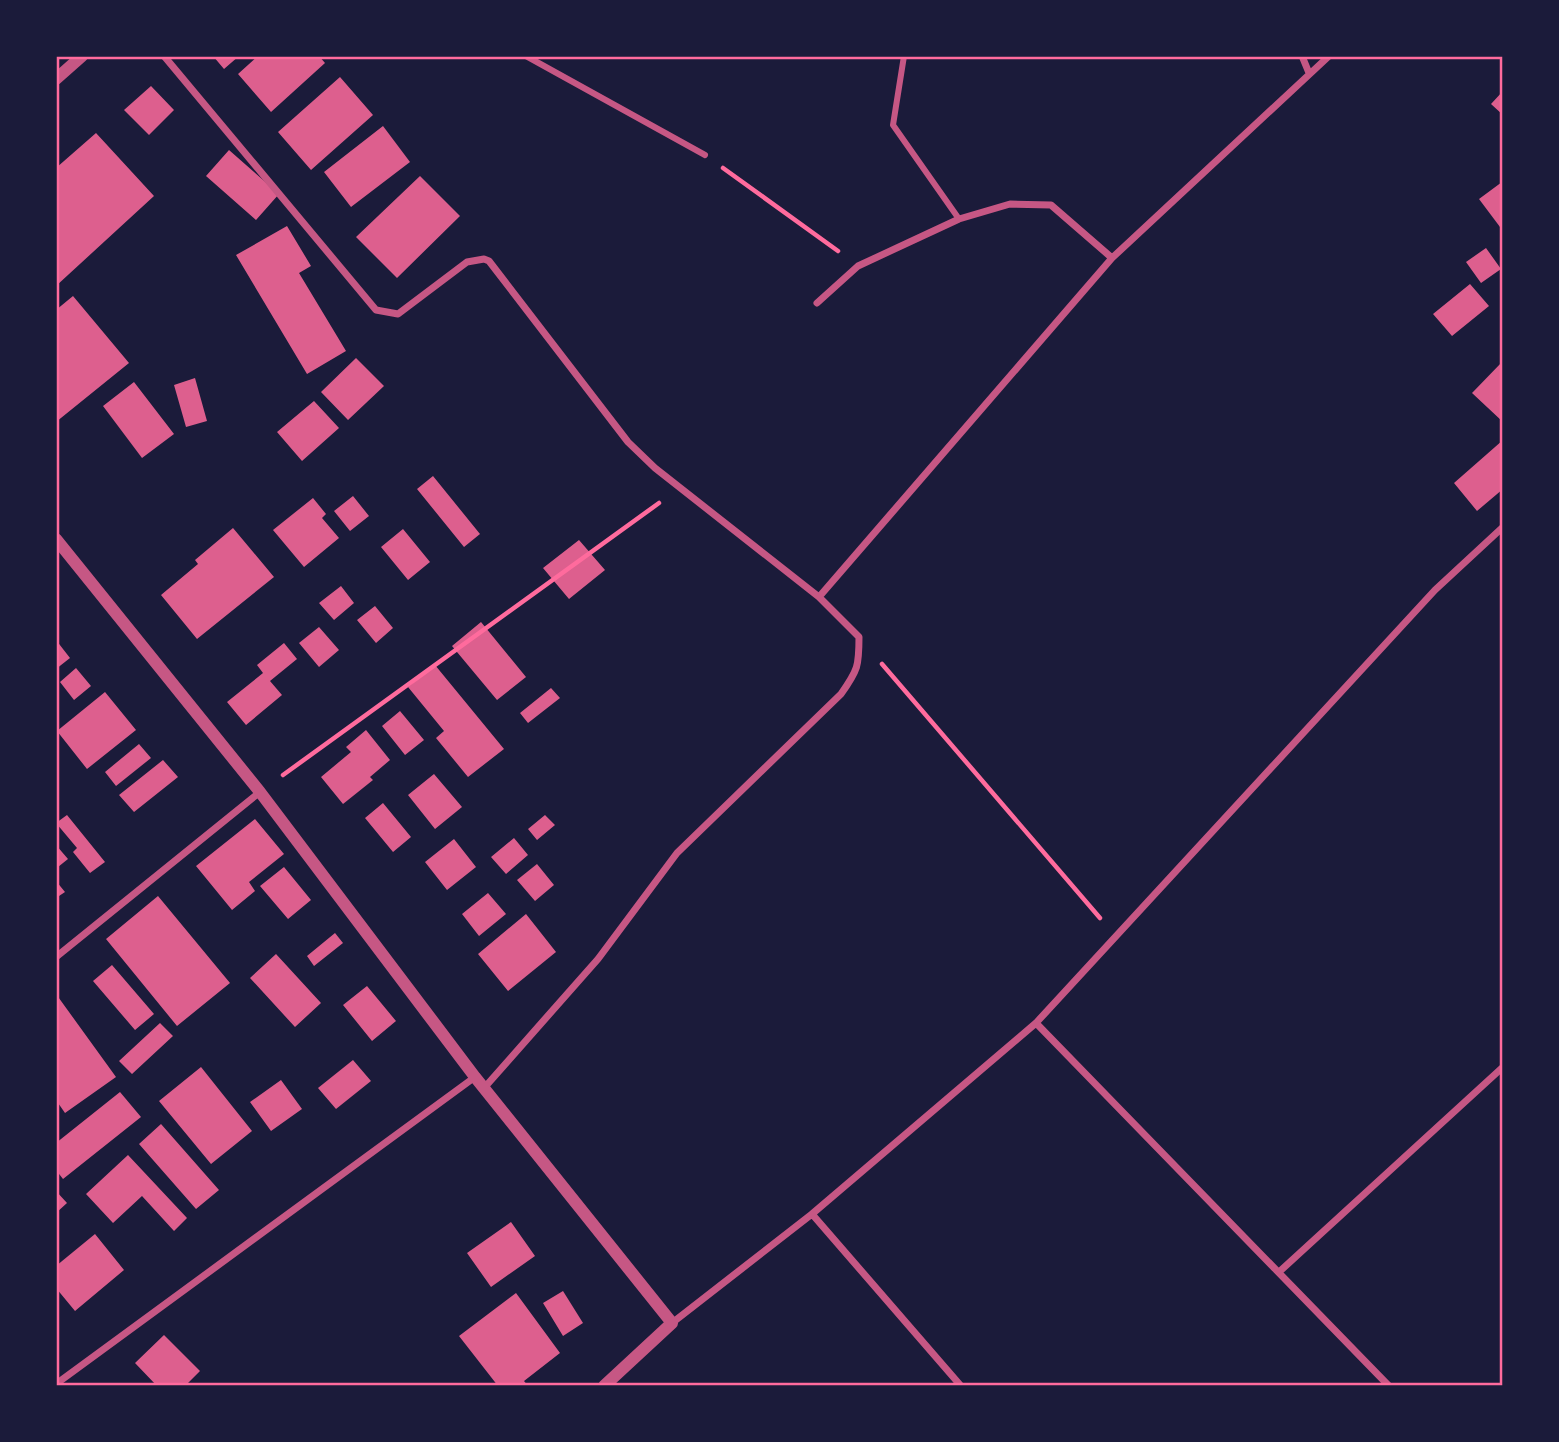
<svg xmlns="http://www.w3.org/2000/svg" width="1559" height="1442" font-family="'Golos Text',sans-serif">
  <rect width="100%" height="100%" fill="#1b1b3a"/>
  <!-- building -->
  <path fill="#dd5f8e" d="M213,56h26l-15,13z
    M258,56h61l6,7 -54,49 -33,-38z
    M340,77l33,38 -62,55 -33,-38z
    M151,86l23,24 -25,25 -25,-25z
    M1503,91v24l-12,-11z
    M383,126l27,36 -59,45 -27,-35z
    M96,133l58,63 -98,90v-118z
    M229,150l50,44 -23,26 -50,-44z
    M420,176l40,40 -63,62 -41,-41z
    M1502,182l1,2v47l-24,-32z
    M287,226l24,40 -12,7 47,78 -39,23 -71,-119z
    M1486,248l15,21 -20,14 -15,-21z
    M1470,284l19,22 -37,30 -19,-22z
    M73,296l56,67 -73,59v-112z
    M356,358l28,28 -36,34 -27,-28z
    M1503,361v61l-31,-29z
    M195,378l12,43 -21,6 -12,-42z
    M134,382l40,52 -32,24 -39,-52z
    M314,401l25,27 -37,33 -25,-29z
    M1503,440v49l-26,22 -23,-28z
    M433,476l47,58 -16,13 -47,-58z
    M353,496l16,20 -19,15 -16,-20z
    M313,498l13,16 -4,4 17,20 -35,29 -31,-37z
    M233,528l41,49 -77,62 -36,-44 37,-31 -3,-4z
    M403,529l27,33 -22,18 -27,-33z
    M579,540l26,30 -36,29 -26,-31z
    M341,586l13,17 -20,17 -15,-17z
    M375,606l18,22 -17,15 -19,-23z
    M481,622l45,55 -29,23 -45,-54z
    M319,627l20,23 -20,17 -20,-24z
    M56,640l14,18 -14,11z
    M284,643l13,16 -27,22 12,14 -36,30 -19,-23 36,-29 -6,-8z
    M435,665l69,84 -36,28 -32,-39 8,-7 -36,-44z
    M76,668l15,18 -17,14 -14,-18z
    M551,688l9,10 -32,25 -8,-10z
    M105,692l31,38 -49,39 -30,-38z
    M400,711l24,29 -19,15 -23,-29z
    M366,730l24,30 -20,17 3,3 -30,24 -22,-27 30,-25 -5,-5z
    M139,744l12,14 -35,28 -11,-14z
    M163,760l15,17 -44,35 -15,-17z
    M434,774l28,33 -27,22 -27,-34z
    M383,803l28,34 -18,15 -28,-34z
    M67,815l38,47 -15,11 -17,-21 4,-4 -21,-25z
    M545,815l10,10 -18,15 -9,-11z
    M255,819l29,35 -35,28 6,9 -23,19 -36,-44z
    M514,838l14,17 -22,19 -15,-17z
    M454,839l22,28 -29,23 -22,-28z
    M56,845l12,14 -10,8 -2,-2z
    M537,864l17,21 -19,16 -18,-21z
    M284,867l27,33 -23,19 -28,-33z
    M56,881l9,11 -9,6z
    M488,893l18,21 -27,22 -17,-22z
    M158,896l72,87 -53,43 -71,-87z
    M526,914l30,38 -48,39 -30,-37z
    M335,933l8,10 -29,23 -7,-10z
    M276,954l45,49 -26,24 -45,-49z
    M112,965l42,49 -19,16 -42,-49z
    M367,986l29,35 -24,20 -29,-36z
    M56,994l60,83 -51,36 -9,-13z
    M160,1023l13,13 -41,38 -13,-13z
    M353,1060l18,21 -35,28 -18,-21z
    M201,1067l51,64 -41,33 -52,-63z
    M281,1080l21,29 -31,22 -21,-29z
    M120,1092l21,25 -78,62 -7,-9v-27z
    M161,1124l58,66 -23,19 -57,-65z
    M128,1155l59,63 -13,13 -32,-35 -29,27 -27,-29z
    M56,1191l11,12 -11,10z
    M511,1222l24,34 -44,31 -24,-34z
    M95,1234l29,36 -49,41 -19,-23v-22z
    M563,1291l20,32 -20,13 -20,-33z
    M516,1293l44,60 -36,28 4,5h-30l-39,-50z
    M164,1335l36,36 -15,15h-28l-22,-23z"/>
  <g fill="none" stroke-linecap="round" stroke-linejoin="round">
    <!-- path -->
    <path stroke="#ff6b9d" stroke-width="4.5" d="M723,168l115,83
      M882,664l218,254
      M283,775l376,-272"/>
    <!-- pedestrian -->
    <path stroke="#c65784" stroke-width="6" d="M526,56l179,99
      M904,56l-11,69 66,94"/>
    <!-- minor -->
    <path stroke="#c65784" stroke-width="7" d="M164,56l212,254 22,4 69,-52 17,-3 5,2 139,181 27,26 164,129 40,40c0,29 -1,33 -18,57l-164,159 -79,106 -113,128
      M1302,56l7,17
      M817,303l41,-37 101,-47 51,-15 41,1 61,53
      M819,597l293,-339 217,-202
      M56,957l204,-165
      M1036,1023l353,363
      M812,1214l149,172
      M1279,1272l224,-205
      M672,1323l140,-109 224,-191 399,-433 68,-63
      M56,1384l419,-307"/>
    <!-- tertiary -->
    <path stroke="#c65784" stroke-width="12" d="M56,79l26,-23
      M56,539l204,253 215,285 197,246 -68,63"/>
  </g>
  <!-- border -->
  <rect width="1559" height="1442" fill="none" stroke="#1b1b3a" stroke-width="116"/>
  <rect x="58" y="58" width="1443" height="1326" fill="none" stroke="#ff6b9d" stroke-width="2.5"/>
</svg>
